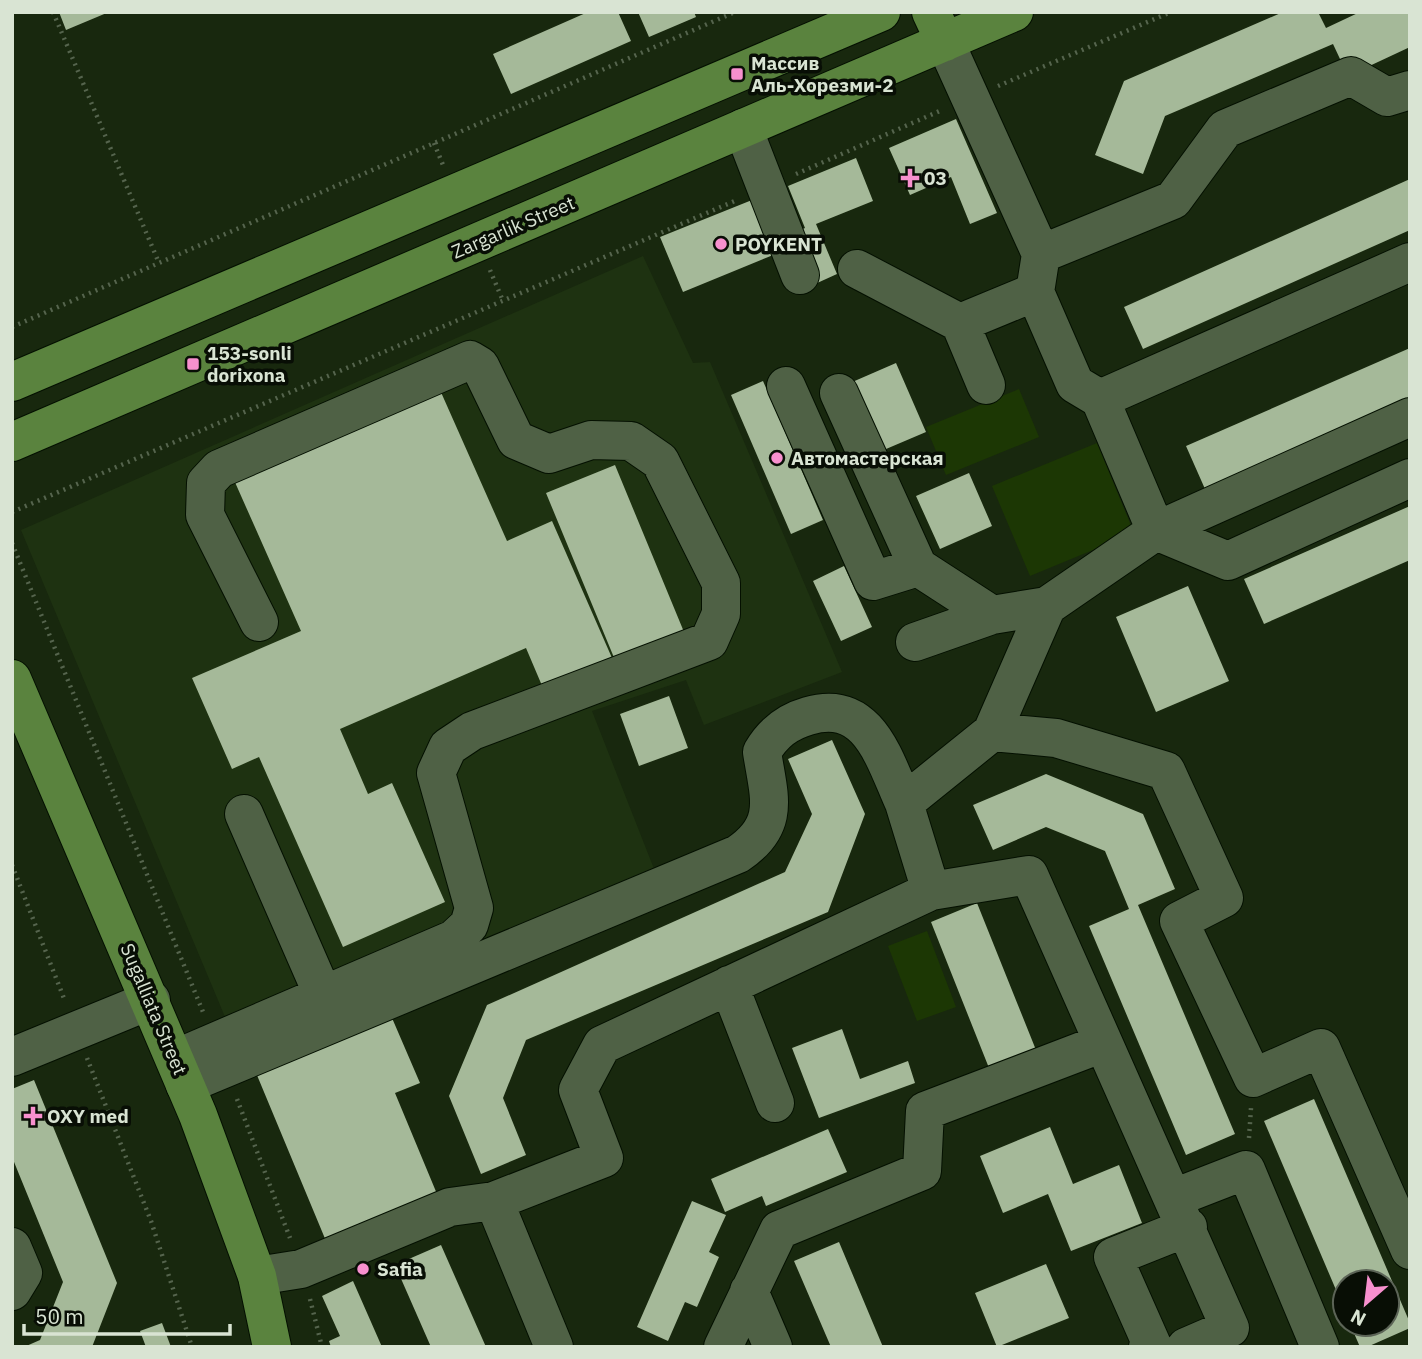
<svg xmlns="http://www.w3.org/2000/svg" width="1422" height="1359" font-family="'IBM Plex Sans',sans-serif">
  <rect width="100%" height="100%" fill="#18280e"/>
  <!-- built -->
  <path fill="#1e3211" d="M643,256l50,107 17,-1 132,310 -138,53 -18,-45 -94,31 66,168 -417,176 -220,-525z"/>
  <!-- green -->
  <path fill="#1c3704" d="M1019,389l20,48 -93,38 -20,-48z
    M1097,443l37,90 -104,43 -38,-90z
    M927,931l29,76 -39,14 -29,-75z"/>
  <!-- building -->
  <path fill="#a5b999" d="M59,12h50l-43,18z
    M588,12h30l13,29 -120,53 -18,-40z
    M638,12h56l2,5 -47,20z
    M1283,12h35l8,16 34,-16h50v35l-62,29 -15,-32 -168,72 -22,58 -48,-19 29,-74z
    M956,119l41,94 -27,11 -19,-47 -41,18 -21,-47z
    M856,158l17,43 -57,23 21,50 -22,10 -22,-51 12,-5 -17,-42z
    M1410,179v51l-267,119 -19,-42z
    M752,200l31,51 -100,41 -23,-55z
    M1410,348v52l-205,89 -19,-43z
    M896,363l30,69 -47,20 -29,-69z
    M763,381l60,139 -32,14 -60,-139z
    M440,390l67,151 45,-20 60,137 -69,30 -17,-40 -186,81 28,65 24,-11 53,119 -102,45 -84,-190 -27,12 -40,-91 109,-47 -67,-151z
    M615,465l69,167 -69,28 -69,-167z
    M969,473l23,53 -52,23 -24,-53z
    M1410,506v54l-146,64 -20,-45z
    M844,566l28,61 -31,14 -28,-60z
    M1188,586l41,95 -73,31 -40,-95z
    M669,696l19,52 -49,18 -19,-52z
    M832,740l33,74 -37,98 -302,128 -23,58 23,57 -45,19 -32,-78 38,-91 298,-133 27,-58 -24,-55z
    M1046,774l97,40 32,75 -37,16 97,229 -49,21 -97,-229 40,-17 -24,-58 -59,-24 -53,23 -20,-45z
    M977,903l59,147 -47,18 -58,-146z
    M389,1011l31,72 -25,10 47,113 -111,47 -77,-185z
    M842,1029l18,50 48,-18 7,22 -96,35 -27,-70z
    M34,1080l83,203 -25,64h-68l16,-7 23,-58 -51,-125v-68z
    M1314,1099l96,224v5l-43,19h-7l-10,-23h37v-42h-42v29l-81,-190z
    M1050,1127l23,57 46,-19 23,58 -71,28 -23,-57 -45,19 -23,-57z
    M828,1129l19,43 -81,34 -4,-10 -37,16 -14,-33z
    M692,1201l34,14 -17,37 10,5 -22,50 -12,-5 -17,39 -31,-14z
    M839,1242l44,105h-52l-37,-86z
    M441,1245l45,102h-55l-36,-82z
    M1046,1264l23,54 -72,29 -22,-54z
    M353,1281l29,66h-51l-2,-6 11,-5 -18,-40z
    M162,1323l9,24h-25l-6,-16z"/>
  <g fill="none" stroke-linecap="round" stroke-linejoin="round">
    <!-- minor casing -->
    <g stroke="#041000" stroke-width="40">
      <path id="minor" d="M945,42l96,212 132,-54 52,-71 126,-53 36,21 23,-7
        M743,128l57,147
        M857,269l103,54
        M986,385l-26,-62 75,-31
        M786,386l87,195 45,-14
        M839,393l79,174 74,48 55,-9
        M1100,399l310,-137
        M1156,531l254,-114
        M1156,531l72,30 182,-83
        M915,642l77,-27
        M992,732l64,6 110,33 58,127 -45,23 74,157 68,-30 89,202
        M244,814l79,181
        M931,891l98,-16 201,453 -44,19
        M729,985l46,118
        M12,1057l139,-57
        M175,1059l279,-120 15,-14 5,-17 -38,-135 12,-26 24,-16 237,-90 12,-27v-31l-61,-122 -29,-20 -40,-1 -42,14 -33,-14 -36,-74 -10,-6 -251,109 -13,14 -1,32 54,107
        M185,1085l553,-231c43,-29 31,-57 24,-102 11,-19 25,-30 46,-36 61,-18 76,43 96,87l88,-71 55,-126 109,-75 -56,-132 -25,-15 -40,-92 6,-38
        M1174,1198l72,-28 74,177
        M494,1201l60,146
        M12,1247l11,26 -11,18
        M257,1276l44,-7 149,-62 44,-6 110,-43 -26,-68 24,-45 329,-154 -27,-88
        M749,1291l24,56
        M723,1347l56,-117 143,-59 3,-60 178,-68
        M1148,1347l4,-2 -39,-88 75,-30"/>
    </g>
    <!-- major casing -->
    <g stroke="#041000" stroke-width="40">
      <path id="major" d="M931,12l14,30
        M12,382l869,-370
        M12,442l1002,-430
        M12,679l186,436 59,161 15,71"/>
    </g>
    <!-- path -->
    <path stroke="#55644d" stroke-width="4.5" stroke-dasharray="2 5" stroke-linecap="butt" d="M53,12l106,251
      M998,86l173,-74
      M434,143l9,22
      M796,174l146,-64
      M490,270l13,31
      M12,327l723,-315
      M12,512l725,-312
      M12,543l191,469
      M12,865l53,136
      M87,1058l64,163 41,126
      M237,1099l53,139
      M1249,1138l2,-30
      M310,1299l12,48"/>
    <!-- minor -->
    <use href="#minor" stroke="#4f6145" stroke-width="38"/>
    <!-- major -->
    <use href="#major" stroke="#5a833e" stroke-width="38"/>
  </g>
  <!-- markers -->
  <g fill="#f790ce" stroke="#080e05" stroke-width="2.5">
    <rect x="730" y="67" width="14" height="14" rx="3.5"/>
    <path d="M906.5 167.5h7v7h7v7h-7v7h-7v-7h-7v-7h7z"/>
    <circle cx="721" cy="244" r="7"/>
    <rect x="186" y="357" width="14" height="14" rx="3.5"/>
    <circle cx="777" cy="458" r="7"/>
    <path d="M29.5 1105.5h7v7h7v7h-7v7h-7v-7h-7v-7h7z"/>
    <circle cx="363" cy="1269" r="7"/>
  </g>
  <g text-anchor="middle" stroke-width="7" stroke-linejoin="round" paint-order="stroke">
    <!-- poi labels -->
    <g font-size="19" font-weight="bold" fill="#d9e4d3" stroke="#080e05" text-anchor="start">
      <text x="751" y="70">Массив<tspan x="751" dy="22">Аль-Хорезми-2</tspan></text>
      <text x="924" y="185">03</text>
      <text x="735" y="251">POYKENT</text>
      <text x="207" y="360">153-sonli<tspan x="207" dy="22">dorixona</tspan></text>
      <text x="791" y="465">Автомастерская</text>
      <text x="47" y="1123">OXY med</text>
      <text x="377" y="1276">Safia</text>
    </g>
    <!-- street labels -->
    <g font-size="19" fill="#d9e4d3" stroke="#080e05">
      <text transform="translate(513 227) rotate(-23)" y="7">Zargarlik Street</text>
      <text transform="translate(154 1009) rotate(67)" y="7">Sugalliata Street</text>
    </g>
  </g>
  <!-- border -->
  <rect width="1422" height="1359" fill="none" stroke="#d9e4d3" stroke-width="28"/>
  <!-- north arrow -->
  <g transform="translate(1366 1303) rotate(208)"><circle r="33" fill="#080e05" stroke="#5c6457" stroke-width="2"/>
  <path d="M0-5L12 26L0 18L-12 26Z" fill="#f790ce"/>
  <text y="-10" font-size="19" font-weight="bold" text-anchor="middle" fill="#d9e4d3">N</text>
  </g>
  <!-- scale -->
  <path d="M24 1324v10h206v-10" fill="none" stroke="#d9e4d3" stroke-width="3.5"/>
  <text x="35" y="1324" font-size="21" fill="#d9e4d3" stroke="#080e05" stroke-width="5" paint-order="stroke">50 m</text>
</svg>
